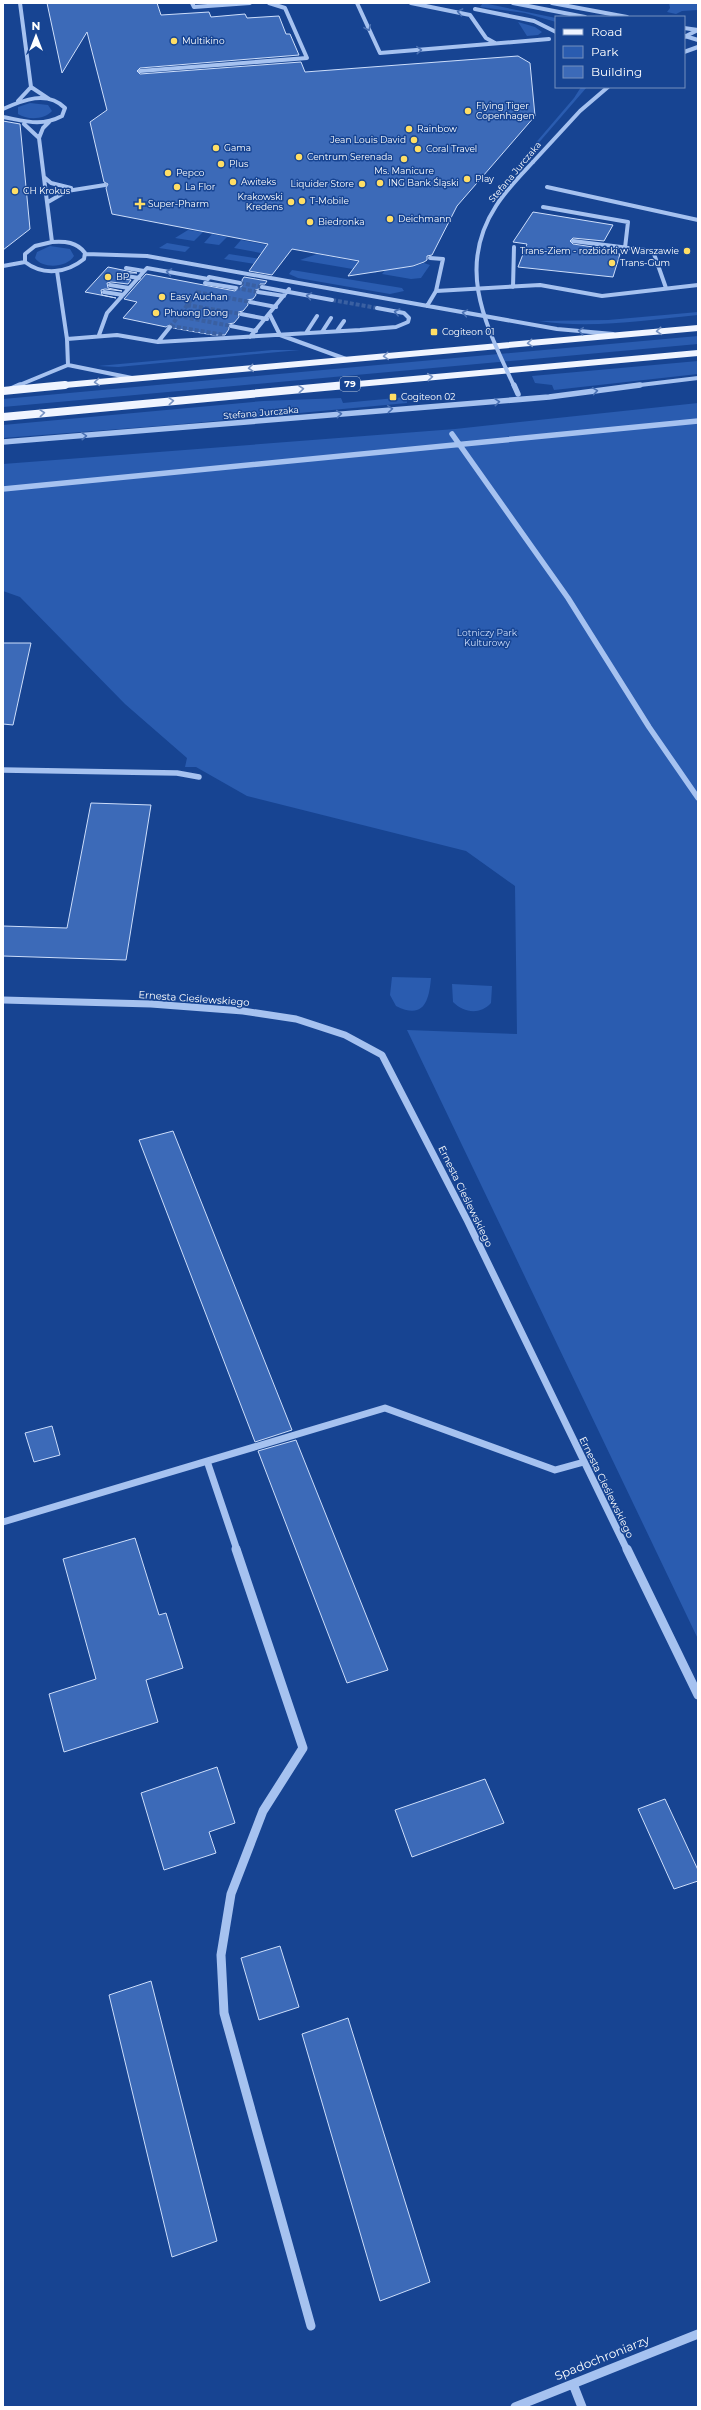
<svg xmlns="http://www.w3.org/2000/svg" width="701" height="2410" font-family="Montserrat,sans-serif">
  <rect width="100%" height="100%" fill="#174492"/>
  <!-- green -->
  <path fill="#2a5cb0" d="M483,3l73,15v4l-31,-9 -45,-6z
    M669,3h29v7l-16,1 -6,3 -9,-2 3,-4z
    M518,22l17,5 7,5 -4,3 -11,1z
    M581,87h6l-64,74 -2,-1 53,-62z
    M30,103l18,2 4,6c-8,9 -25,9 -34,3v-7z
    M188,230l15,2 -9,9 -19,-3z
    M212,234l15,3 -8,8 -15,-2z
    M241,240l49,9 -13,7 -43,-8z
    M167,243l23,4 -5,5 -26,-4z
    M50,246l20,3 4,7c-7,12 -32,13 -39,2l2,-6z
    M229,254l38,6 -12,4 -31,-5z
    M317,254l64,12 -5,7 -76,-13z
    M424,263l6,2 -9,13 -10,1 -29,-5 5,-6 25,-1z
    M292,270l110,18 2,3 -14,3 -92,-16 -9,-4z
    M698,312v3c-53,5 -106,14 -159,6l69,-1z
    M698,336v8l-695,63v-8z
    M272,350h28l-182,17 -20,-1z
    M698,361v13l-144,16 -2,-5 -17,-2 -3,-7z
    M406,397l1,6 -235,22 -169,13v-13l260,-24 78,-3 2,5z
    M698,403v1236l-291,-609 110,4 -2,-148 -49,-35 -219,-55 -51,-29h-11l2,-9 -62,-54 -105,-107 -17,-6v-127l452,-35z
    M392,977l39,1c-2,23 -7,42 -35,28l-6,-11z
    M452,984l40,2 -1,17c-11,12 -27,10 -38,-1z"/>
  <!-- building -->
  <path fill="#3c6ab8" stroke="#cddefb" d="M47,3h110l4,12 48,-3 2,5 34,-3 2,4 32,-2 7,18h4l9,21 -159,13 -3,3 3,3 161,-12 4,10 213,-16 12,7 5,53 -78,90 -25,49 -5,1v4l-3,2 -11,4 -65,10 11,-15 -67,-12 -20,26 -23,-4 19,-27 -156,-30 -6,-26 2,-4 -4,-2 -14,-60 17,-12 -20,-78 -25,41z
    M3,121l17,3 10,105 -27,21z
    M533,212l80,13 -9,16 -31,-3 -3,3 3,3 27,4 -3,4 23,2 -7,23 -95,-10 9,-23 -14,-2z
    M108,267l29,6h-19v5l13,2 -3,4 -17,-2 -4,1 1,5 14,3 -17,-2 -4,1 1,5 14,3 -31,-6z
    M146,274l89,17 8,-6 -1,-5 2,-3 23,4 -2,3h-5l-1,5 -4,1 1,5 -3,4 -6,1 1,5 -5,6 -5,1 1,5 -5,6 -6,1 1,5 -4,6h-12l-40,-7 -2,-4 -5,3 -43,-9 14,-16 -13,-3z
    M3,643h28l-18,82 -10,-1z
    M91,803l60,2 -25,155 -123,-4v-30l64,2z
    M173,1131l119,299 -37,12 -116,-302z
    M52,1426l8,29 -26,7 -9,-29z
    M296,1440l92,230 -41,13 -89,-232z
    M135,1538l24,77 7,-2 17,55 -37,12 12,42 -94,30 -15,-58 47,-15 -33,-120z
    M217,1767l18,56 -26,9 7,21 -52,17 -23,-77z
    M485,1779l19,44 -92,34 -17,-47z
    M665,1799l33,71v11l-24,8 -36,-80z
    M280,1946l19,61 -40,13 -18,-62z
    M151,1981l66,260 -45,16 -63,-262z
    M348,2018l82,264 -50,19 -78,-267z"/>
  <g fill="none" stroke-linecap="round" stroke-linejoin="round">
    <!-- minor-tunnel -->
    <path stroke="#3a60a2" stroke-width="4" stroke-dasharray="4 2" stroke-linecap="butt" d="M240,283l22,4
      M236,288l22,4
      M197,292l53,10
      M332,300l45,8
      M187,305l54,9
      M178,316l53,10
      M171,326l53,9
      M170,327l29,-37"/>
    <!-- minor-far3 -->
    <path stroke="#a6c2f0" stroke-width="4" d="M20,3l11,84 18,12
      M192,3l2,4 56,-4
      M357,3l23,50 169,-14
      M411,3l59,12 16,23 9,5
      M513,3l72,14
      M552,3l75,14
      M475,9l59,12 22,11
      M684,28l14,2
      M685,36l13,4
      M684,37l14,-7
      M684,52l14,-5
      M140,71l167,-13 -22,-50 -16,-5
      M18,101l13,-14
      M3,109c20,-9 44,-19 62,-1l-3,8c-21,11 -37,5 -59,1
      M49,122l-6,6 -4,10 13,104
      M24,124l15,14
      M533,162l47,-51 28,-24
      M44,177l7,6 20,5
      M547,187l151,33
      M48,202l19,-11 38,-6
      M543,207l85,15 -3,26
      M573,241l80,10 13,37
      M52,242c13,-1 25,0 33,11l-1,6c-17,14 -41,17 -59,3v-8l10,-8z
      M86,254l61,2 410,73 56,5
      M3,266l22,-4
      M126,268l18,3
      M57,271l10,68 1,26
      M120,275l19,3
      M209,277l31,6
      M205,283l31,5
      M110,285l19,3
      M262,287l70,13
      M513,287l1,-40
      M436,291l104,-6 62,11 96,-11
      M104,292l19,3
      M258,292l26,4
      M250,302l26,5
      M427,306l9,-15 7,-32 -13,-1
      M241,314l26,5
      M270,315l10,20 66,24
      M231,326l25,5
      M337,331l7,-10
      M322,332l9,-14
      M306,333l11,-17
      M99,335l8,-22 40,-45 61,11
      M250,337l39,-48
      M67,339l50,-4 41,7 202,-12 36,-3 12,-5 1,-4 -5,-5 -27,-5
      M158,342l12,-15
      M17,386l51,-21 64,13
      M632,386l66,-8"/>
    <!-- minor-far2 -->
    <path stroke="#a6c2f0" stroke-width="5.5" d="M11,389l9,-4
      M452,434l116,164 81,129 49,71
      M3,442l546,-45 91,-12
      M3,489l695,-68
      M3,770l174,3 22,4"/>
    <!-- minor-far1 -->
    <path stroke="#a6c2f0" stroke-width="7" d="M3,1000l148,4 92,7 53,8 49,16 37,20 86,167 159,328
      M207,1461l30,89
      M3,1522l382,-114 170,62 29,-8"/>
    <!-- minor -->
    <path stroke="#a6c2f0" stroke-width="9" d="M236,1549l67,199 -40,63 -32,83 -10,61 3,58 87,313
      M627,1549l71,146
      M573,2384l9,23
      M515,2407l183,-73"/>
    <!-- major-far1 -->
    <path stroke="#eff4ff" stroke-width="6" d="M54,386l644,-58
      M336,386l362,-33"/>
    <!-- major -->
    <path stroke="#eff4ff" stroke-width="8" d="M3,391l62,-6
      M3,417l343,-32"/>
    <!-- minor-bridge-far1 -->
    <path stroke="#a6c2f0" stroke-width="4" d="M514,386c-27,-59 -59,-117 -18,-180 10,-16 24,-30 37,-44"/>
    <!-- minor-bridge -->
    <path stroke="#a6c2f0" stroke-width="5.5" d="M514,385l4,9"/>
  </g>
  <!-- one-way arrows -->
  <defs><path id="oneway-chevron" d="M-2-3.5L2.5 0L-2 3.5" fill="none" stroke-width="1.6" stroke-linecap="round" stroke-linejoin="round"/></defs>
  <g stroke="#4970b3">
    <use href="#oneway-chevron" transform="translate(460 12) rotate(-169)"/>
    <use href="#oneway-chevron" transform="translate(368 28) rotate(65)"/>
    <use href="#oneway-chevron" transform="translate(419 50) rotate(-4)"/>
    <use href="#oneway-chevron" transform="translate(169 272) rotate(-170)"/>
    <use href="#oneway-chevron" transform="translate(309 296) rotate(-170)"/>
    <use href="#oneway-chevron" transform="translate(397 312) rotate(-166)"/>
    <use href="#oneway-chevron" transform="translate(465 313) rotate(-170)"/>
    <use href="#oneway-chevron" transform="translate(581 331) rotate(-175)"/>
    <use href="#oneway-chevron" transform="translate(595 391) rotate(-8)"/>
    <use href="#oneway-chevron" transform="translate(497 402) rotate(-5)"/>
    <use href="#oneway-chevron" transform="translate(390 409) rotate(-5)"/>
    <use href="#oneway-chevron" transform="translate(339 414) rotate(-5)"/>
    <use href="#oneway-chevron" transform="translate(84 436) rotate(-4)"/>
  </g>
  <g stroke="#7893c3">
    <use href="#oneway-chevron" transform="translate(659 331) rotate(175)"/>
    <use href="#oneway-chevron" transform="translate(530 343) rotate(175)"/>
    <use href="#oneway-chevron" transform="translate(386 356) rotate(175)"/>
    <use href="#oneway-chevron" transform="translate(251 368) rotate(175)"/>
    <use href="#oneway-chevron" transform="translate(430 377) rotate(-5)"/>
    <use href="#oneway-chevron" transform="translate(97 382) rotate(175)"/>
    <use href="#oneway-chevron" transform="translate(301 389) rotate(-5)"/>
    <use href="#oneway-chevron" transform="translate(171 401) rotate(-5)"/>
    <use href="#oneway-chevron" transform="translate(42 413) rotate(-5)"/>
  </g>
  <!-- markers -->
  <g fill="#ffde65" stroke="#174492" stroke-width="1.5">
    <circle cx="174" cy="41" r="4"/>
    <circle cx="468" cy="111" r="4"/>
    <circle cx="409" cy="129" r="4"/>
    <circle cx="414" cy="140" r="4"/>
    <circle cx="216" cy="148" r="4"/>
    <circle cx="418" cy="149" r="4"/>
    <circle cx="299" cy="157" r="4"/>
    <circle cx="404" cy="159" r="4"/>
    <circle cx="221" cy="164" r="4"/>
    <circle cx="168" cy="173" r="4"/>
    <circle cx="467" cy="179" r="4"/>
    <circle cx="233" cy="182" r="4"/>
    <circle cx="380" cy="183" r="4"/>
    <circle cx="362" cy="184" r="4"/>
    <circle cx="177" cy="187" r="4"/>
    <circle cx="15" cy="191" r="4"/>
    <circle cx="302" cy="201" r="4"/>
    <circle cx="291" cy="202" r="4"/>
    <path d="M138 198h4v4h4v4h-4v4h-4v-4h-4v-4h4z"/>
    <circle cx="390" cy="219" r="4"/>
    <circle cx="310" cy="222" r="4"/>
    <circle cx="687" cy="251" r="4"/>
    <circle cx="612" cy="263" r="4"/>
    <circle cx="108" cy="277" r="4"/>
    <circle cx="162" cy="297" r="4"/>
    <circle cx="156" cy="313" r="4"/>
    <rect x="430" y="328" width="8" height="8" rx="2"/>
    <rect x="389" y="393" width="8" height="8" rx="2"/>
  </g>
  <g text-anchor="middle" stroke-width="3" stroke-linejoin="round" paint-order="stroke">
    <!-- far-poi labels -->
    <g font-size="9" fill="#fff" stroke="#174492" text-anchor="start">
      <text x="182" y="44">Multikino</text>
      <text x="476" y="109">Flying Tiger<tspan x="476" dy="10">Copenhagen</tspan></text>
      <text x="417" y="132">Rainbow</text>
      <text x="406" y="143" text-anchor="end">Jean Louis David</text>
      <text x="224" y="151">Gama</text>
      <text x="426" y="152">Coral Travel</text>
      <text x="307" y="160">Centrum Serenada</text>
      <text x="229" y="167">Plus</text>
      <text x="404" y="174" text-anchor="middle">Ms. Manicure</text>
      <text x="176" y="176">Pepco</text>
      <text x="475" y="182">Play</text>
      <text x="241" y="185">Awiteks</text>
      <text x="388" y="186">ING Bank Śląski</text>
      <text x="354" y="187" text-anchor="end">Liquider Store</text>
      <text x="185" y="190">La Flor</text>
      <text x="23" y="194">CH Krokus</text>
      <text x="283" y="200" text-anchor="end">Krakowski<tspan x="283" dy="10">Kredens</tspan></text>
      <text x="310" y="204">T-Mobile</text>
      <text x="148" y="207">Super-Pharm</text>
      <text x="398" y="222">Deichmann</text>
      <text x="318" y="225">Biedronka</text>
      <text x="679" y="254" text-anchor="end">Trans-Ziem - rozbiórki w Warszawie</text>
      <text x="620" y="266">Trans-Gum</text>
      <text x="116" y="280">BP</text>
      <text x="170" y="300">Easy Auchan</text>
      <text x="164" y="316">Phuong Dong</text>
      <text x="442" y="335">Cogiteon 01</text>
      <text x="401" y="400">Cogiteon 02</text>
    </g>
    <!-- far-street labels -->
    <g font-size="9" fill="#fff" stroke="#174492">
      <text transform="translate(515 172) rotate(-50)" y="3">Stefana Jurczaka</text>
      <text transform="translate(261 413) rotate(-5)" y="3">Stefana Jurczaka</text>
    </g>
    <!-- shield labels -->
    <rect fill="#174492" stroke="#b9c7de" stroke-width="1" x="340" y="377" width="20" height="14" rx="3"/>
    <g font-size="9" font-weight="bold" fill="#fff">
      <text x="350" y="387">79</text>
    </g>
    <!-- far-park labels -->
    <g font-size="9" fill="#cddefb" stroke="#174492">
      <text x="487" y="636">Lotniczy Park<tspan x="487" dy="10">Kulturowy</tspan></text>
    </g>
    <!-- street labels -->
    <g font-size="10" fill="#fff" stroke="#174492">
      <text transform="translate(194 998) rotate(4)" y="4">Ernesta Cieślewskiego</text>
      <text transform="translate(466 1196) rotate(64)" y="4">Ernesta Cieślewskiego</text>
      <text transform="translate(607 1487) rotate(64)" y="4">Ernesta Cieślewskiego</text>
    </g>
    <!-- near-street labels -->
    <g font-size="12" fill="#fff" stroke="#174492">
      <text transform="translate(602 2358) rotate(-22)" y="4">Spadochroniarzy</text>
    </g>
  </g>
  <!-- border -->
  <rect width="701" height="2410" fill="none" stroke="#ffffff" stroke-width="8"/>
  <!-- legend -->
  <rect x="555" y="16" width="130" height="72" fill="#174492" stroke="#748fbe"/>
  <rect x="563" y="29" width="20" height="6" fill="#eff4ff" stroke="#748fbe"/>
  <text x="591" y="36" font-size="12" fill="#ffffff">Road</text>
  <rect x="563" y="46" width="20" height="12" fill="#2a5cb0" stroke="#748fbe"/>
  <text x="591" y="56" font-size="12" fill="#ffffff">Park</text>
  <rect x="563" y="66" width="20" height="12" fill="#3c6ab8" stroke="#748fbe"/>
  <text x="591" y="76" font-size="12" fill="#ffffff">Building</text>
  <!-- north arrow -->
  <g transform="translate(36 36)" stroke="#174492" stroke-width="3" paint-order="stroke">
  <path d="M0-3L7 15L0 10L-7 15Z" fill="#ffffff"/>
  <text y="-6" font-size="11" font-weight="bold" text-anchor="middle" fill="#ffffff">N</text>
  </g>
</svg>
